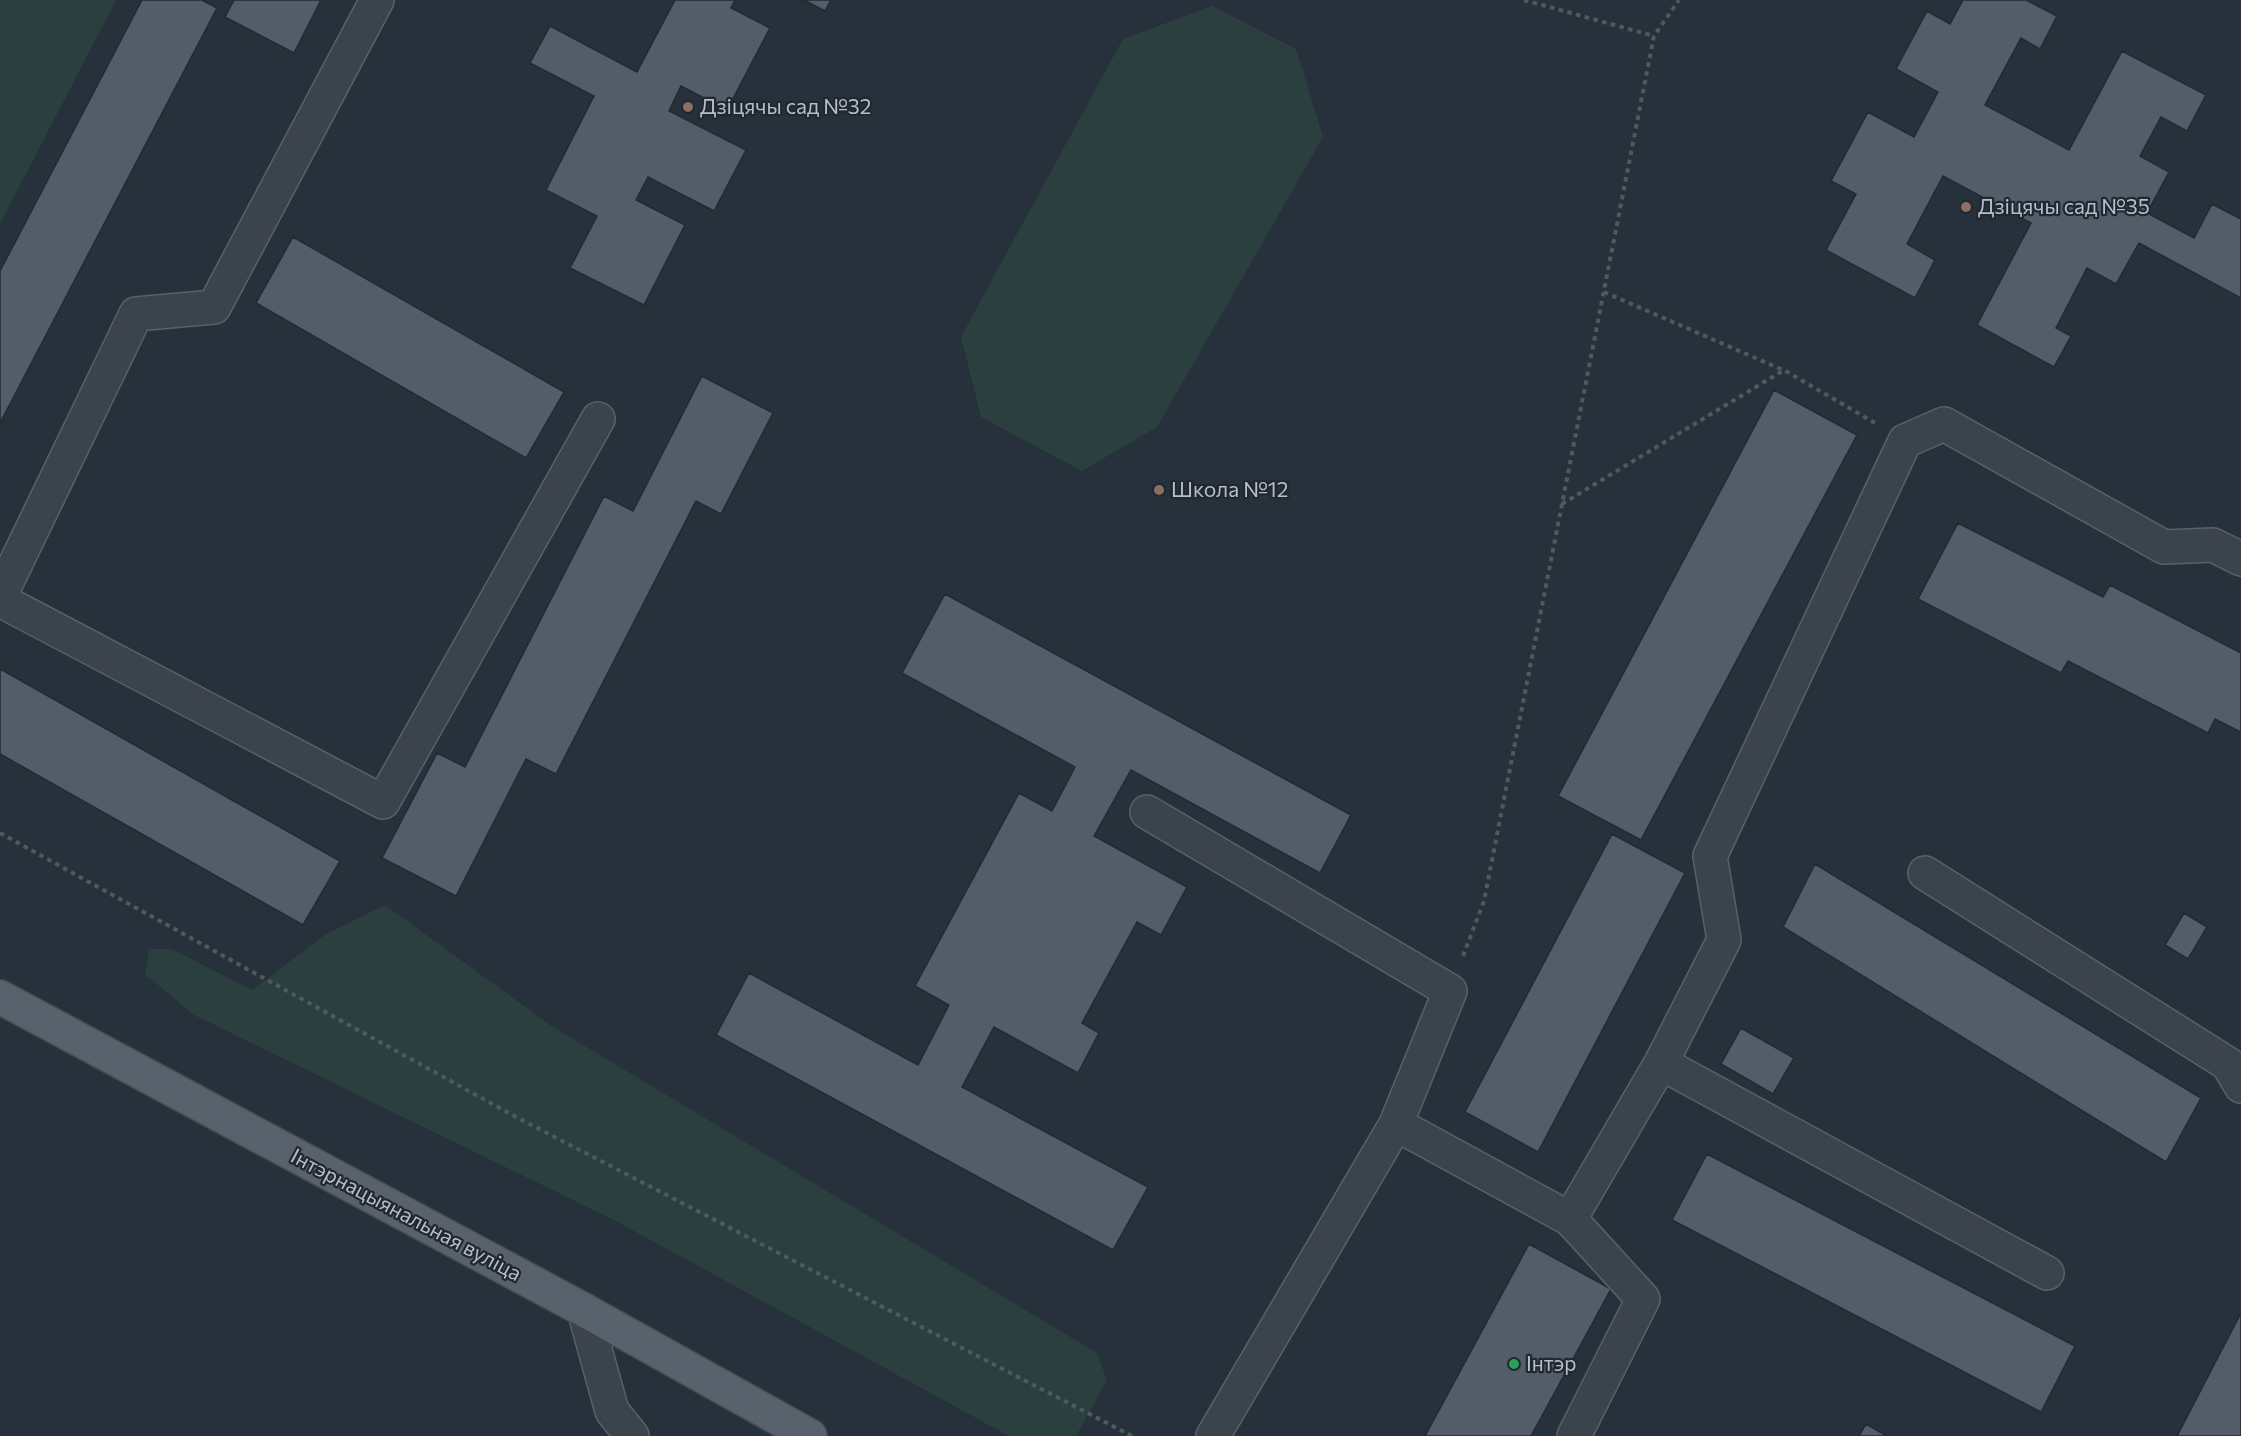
<svg xmlns="http://www.w3.org/2000/svg" width="2241" height="1436" font-family="Commissioner,sans-serif">
  <rect width="100%" height="100%" fill="#27313c"/>
  <!-- green -->
  <path fill="#2c3f3f" d="M0,0h116l-116,224z
    M1212,6l84,43 27,88 -166,290 -75,44 -101,-54 -20,-80 162,-298z
    M385,905l168,122 544,326 10,27 -31,56h-67l-393,-215 -422,-206 -49,-41 4,-25h23l80,41 74,-56z"/>
  <!-- building -->
  <path fill="#535c69" stroke="#222a33" stroke-width="1.5" d="M142,0h60l15,8 -217,415v-152z
    M234,0h87l-27,53 -69,-36z
    M675,0h60l-4,8 39,20 -43,82 -46,-24 -12,25 77,39 -32,61 -66,-34 -12,23 49,25 -41,80 -74,-37 27,-52 -51,-26 48,-94 -64,-33 20,-37 87,46z
    M804,0h27l-6,11z
    M1963,0h63l31,16 -17,33 -19,-11 -36,67 84,45 53,-99 84,44 -19,36 -26,-14 -21,39 29,16 -22,41 47,25 18,-34 29,15v79l-102,-55 -23,41 -29,-16 -31,60 15,8 -17,31 -77,-42 54,-102 -88,-47 -36,68 28,16 -20,38 -89,-48 30,-56 -25,-13 37,-69 46,25 24,-45 -42,-23 31,-58 23,13z
    M293,237l271,155 -38,66 -270,-155z
    M702,376l71,37 -52,101 -25,-13 -140,273 -30,-15 -70,137 -74,-38 55,-105 28,14 139,-271 29,15z
    M1774,390l83,45 -216,405 -83,-44z
    M1958,523l145,74 7,-12 131,68v79l-26,-13 -7,14 -140,-72 -7,12 -143,-74z
    M945,594l406,221 -31,58 -189,-103 -37,66 93,51 -26,48 -24,-13 -55,101 17,10 -21,40 -84,-46 -32,60 186,100 -35,63 -397,-215 33,-62 169,92 31,-60 -34,-19 104,-193 33,18 23,-44 -173,-94z
    M0,669l340,192 -37,64 -303,-171z
    M1612,834l73,39 -147,279 -73,-40z
    M1815,864l386,234 -35,64 -383,-235z
    M2184,913l23,14 -19,32 -23,-14z
    M1741,1028l53,30 -21,36 -52,-30z
    M1707,1154l368,192 -34,66 -369,-192z
    M1529,1244l82,45 -80,147h-106z
    M2241,1313v123h-64z
    M1866,1424l21,12h-28z"/>
  <g fill="none" stroke-linecap="round" stroke-linejoin="round">
    <!-- minor casing -->
    <g stroke="#59616a" stroke-width="36">
      <path id="minor" d="M0,596l136,-282 78,-7 163,-307
        M0,600l383,202 215,-383
        M1147,812l303,179 -54,133
        M1925,873l303,191 13,22
        M1661,1063l386,210
        M1570,1219l73,80 -69,137
        M584,1310l28,101 20,25
        M1213,1436l183,-312 174,95 91,-156 63,-123 -14,-84 195,-415 39,-17 220,123 49,-2 28,14"/>
    </g>
    <!-- major casing -->
    <g stroke="#444c55" stroke-width="36">
      <path id="major" d="M0,997l584,313 226,126"/>
    </g>
    <!-- path -->
    <path stroke="#4b5c5e" stroke-width="4" stroke-dasharray="4.5 4.5" stroke-linecap="butt" d="M1524,0l130,36
      M1604,292l179,78
      M1562,504l222,-134 91,53
      M0,833l518,285 614,318
      M1463,956l21,-55 170,-865 25,-36"/>
    <!-- minor -->
    <use href="#minor" stroke="#3b434c" stroke-width="33"/>
    <!-- major -->
    <use href="#major" stroke="#59626c" stroke-width="33"/>
  </g>
  <!-- markers -->
  <g fill="#8d6e63" stroke="#202831" stroke-width="2">
    <circle cx="688" cy="107" r="6"/>
    <circle cx="1966" cy="207" r="6"/>
    <circle cx="1159" cy="490" r="6"/>
  </g>
  <circle fill="#2e9e5b" stroke="#202831" stroke-width="2" cx="1514" cy="1364" r="6"/>
  <g text-anchor="middle" stroke-width="4.5" stroke-linejoin="round" paint-order="stroke">
    <!-- poi labels -->
    <g font-size="21" fill="#b7bec7" stroke="#202831" text-anchor="start">
      <text x="700" y="114">Дзіцячы сад №32</text>
      <text x="1978" y="214">Дзіцячы сад №35</text>
      <text x="1171" y="497">Школа №12</text>
      <text x="1526" y="1371">Інтэр</text>
    </g>
    <!-- street labels -->
    <g font-size="21" fill="#b7bec7" stroke="#202831">
      <text transform="translate(406 1215) rotate(28)" y="7">Інтэрнацыянальная вуліца</text>
    </g>
  </g>
</svg>
